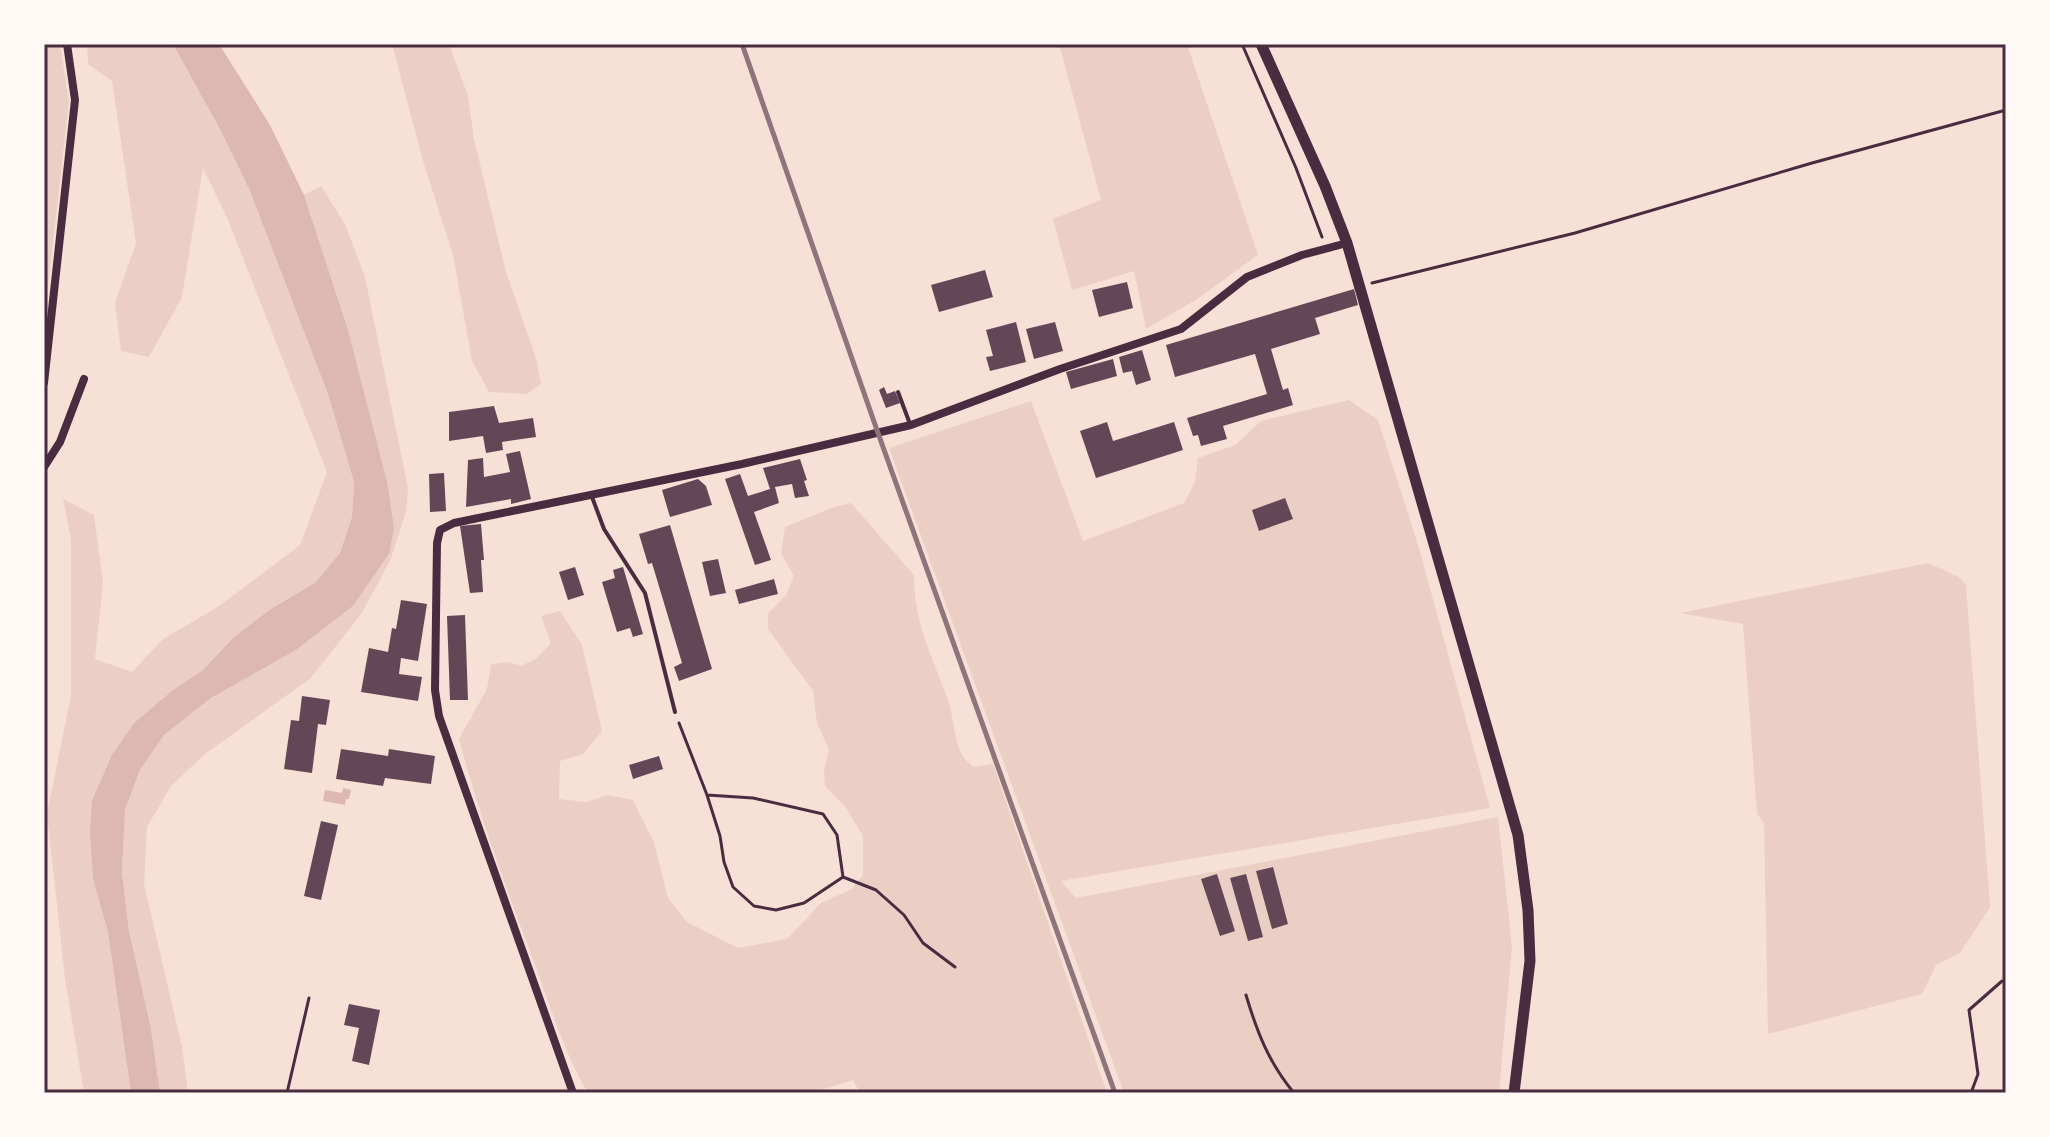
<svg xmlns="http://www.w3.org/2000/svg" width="2050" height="1137" font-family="Karla,sans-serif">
  <rect width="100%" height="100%" fill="#f7e1d7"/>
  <!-- green -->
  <path fill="#ebcfc5" d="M44,44h16l9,57 -25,221z
    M87,44h86l49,89 28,58 78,203 26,88 -2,35 -12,36 -25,30 -43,26 -38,28 -31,33 -30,20 -39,33 -42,78 -2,31 3,47 15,53 23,161h-47l-19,-114 -18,-165 24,-119v-155l-8,-41 31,16 9,67 -8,77 37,13 31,-33 56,-33 81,-61 27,-73 -99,-252 -25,-52 -21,129 -33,60 -28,-6 -6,-48 21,-60 -24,-162 -24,-17z
    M392,44h57l19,52 6,43 32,133 30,86 5,26 -14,10 -38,-2 -17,-31 -19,-106 -30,-94z
    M1059,44h128l71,211 -61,44 -51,30 -12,-58 -62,19 -19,-71 48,-19z
    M321,186l24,38 20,53 43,211 -2,24 -16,49 -28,52 -51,65 -106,76 -34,32 -24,41 -3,57 38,163 6,46h-28l-9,-64 -22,-98 -7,-59 3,-62 15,-40 24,-35 47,-37 85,-48 57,-44 36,-52 -2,-73 -39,-151 -44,-135z
    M1349,400l29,20 41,128 71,260 -429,73 15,17 422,-81 14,129 -13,147h-375l-235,-645 142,-47 52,140 101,-38 11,-21 3,-24 37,-13 26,-24z
    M851,503l63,72c0,49 18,80 34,125 8,23 4,52 26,67l19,-3 114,329h-247l-7,-13 -42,13h-223c-24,-41 -38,-87 -54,-131 -28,-74 -55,-147 -75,-223l28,-50 4,-25 17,-2 13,4 16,-8 14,-15 -10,-27 19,-5 22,34 20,86 -19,23 -23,7 -1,38 27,3 22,-7 25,5 21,42 14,56 19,24 51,26 49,-9 34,-36 31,-14 11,-14v-39l-17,-28 -21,-22 -1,-16 5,-20 -12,-27 -4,-32 -45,-62v-16l18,-18 8,-19 -13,-23 4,-26 49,-20z
    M1928,563l31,14 7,8 24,322 -30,46 -24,12 -14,29 -154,40 -4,-211 -7,-9 -14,-190 -63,-11z"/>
  <!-- water -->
  <path fill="#dcb8b0" d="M173,44h46l51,81 34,70 44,135 39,151 7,47 -5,26 -36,52 -57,44 -85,48 -47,37 -24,35 -15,40 -3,62 7,59 22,98 9,64h-29l-23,-161 -15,-53 -3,-47 2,-31 20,-46 22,-32 39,-33 30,-20 31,-33 37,-28 44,-26 25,-30 12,-36 2,-35 -26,-88 -78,-203 -28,-58z
    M343,788l8,2 -2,9h-3l-1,6 -22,-4 2,-11 17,3z"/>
  <!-- building -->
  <path fill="#644757" d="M985,270l8,27 -54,15 -8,-27z
    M1127,282l6,26 -34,9 -7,-27z
    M1354,289l4,16 -43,13 5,16 -49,15 12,41 5,-2 5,17 -70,21 4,13 -26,7 -3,-11 -5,1 -6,-18 80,-24 -12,-40 -80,23 -9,-32z
    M1016,322l10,40 -36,9 -4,-14 7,-1 -7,-26z
    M1055,322l8,29 -29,8 -8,-30z
    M1142,350l9,30 -15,5 -4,-14 -9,2 -4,-16z
    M1113,359l4,17 -46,13 -5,-17z
    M884,387l3,7 8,-3 5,12 -14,5 -7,-18z
    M494,406l5,17 34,-5 3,19 -34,5 1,8 -17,3 -3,-17 -34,5v-29z
    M1107,422l6,19 61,-19 9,28 -87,28 -16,-47z
    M520,451l11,48 -20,5v-5l-45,8 2,-47 15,-2 1,19 26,-5 -4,-18z
    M800,459l7,21 -3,1 5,15 -14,2 -3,-14 -17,3 4,16 -25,9 17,48 -16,5 -30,-86 15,-5 8,22 22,-7 -7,-21z
    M444,473l2,38 -16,1 -1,-38z
    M698,479l8,7 6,19 -42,12 -8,-27z
    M1285,498l8,21 -34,12 -7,-21z
    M481,524l3,36h-3l2,32 -13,1 -10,-67z
    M670,525l42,144 -33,12 -5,-14 8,-4 -30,-100 -4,1 -9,-30z
    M718,559l8,34 -16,3 -8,-34z
    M575,567l9,28 -16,5 -9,-28z
    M623,567l20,67 -10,3 -3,-9 -13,4 -15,-50 13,-4 -2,-8z
    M774,579l4,15 -39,10 -4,-14z
    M401,600l26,4 -9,57 -17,-3 -2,16 23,3 -4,24 -57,-9 8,-44 19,4 4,-24 4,1z
    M465,615l3,85h-18l-3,-84z
    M302,696l28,4 -4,25 -8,-1 -6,49 -28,-4 7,-49 8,1z
    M341,749l47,7 1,-7 46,7 -4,28 -46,-6 -2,8 -47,-7z
    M659,756l4,13 -30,10 -4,-14z
    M321,821l17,4 -17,75 -17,-4z
    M1273,867l15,57 -16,5 -16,-58z
    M1217,874l18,57 -15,5 -19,-57z
    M1246,874l17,63 -15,4 -18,-63z
    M349,1004l31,6 -11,55 -17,-4 7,-33 -15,-3z"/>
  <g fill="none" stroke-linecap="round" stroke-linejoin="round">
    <!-- path -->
    <path stroke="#4a2c40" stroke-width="3" d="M1242,44l54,124 26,69
      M1372,283l203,-50 237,-70 194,-53
      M679,723l28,72 46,3 70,16 14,21 6,42 33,13 28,25 19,28 32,24
      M707,795l13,41 4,26 9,25 21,19 22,4 28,-7 39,-26
      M1246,995c11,37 23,68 48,98
      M287,1093l22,-95
      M1971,1093l7,-19 -9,-64 33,-29"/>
    <!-- service -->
    <path stroke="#4a2c40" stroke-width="4" d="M898,392l12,32
      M592,497l12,32 41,64 30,119"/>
    <!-- minor -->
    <path stroke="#4a2c40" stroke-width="8" d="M44,383l31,-283 -8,-56
      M44,467l16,-25 24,-63
      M573,1093l-134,-377 -4,-26 2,-147 3,-13 14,-7 288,-59 169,-39 149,-56 121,-40 66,-52 55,-22 45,-12"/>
    <!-- tertiary -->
    <path stroke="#4a2c40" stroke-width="11" d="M1261,44l64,142 22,57 171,592 10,75 2,51 -16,132"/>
    <!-- rail -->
    <path stroke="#8f747c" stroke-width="5" d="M742,44l136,389 237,660"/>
  </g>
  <!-- border -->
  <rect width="2050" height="1137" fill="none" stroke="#fffaf5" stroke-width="92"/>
  <rect x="46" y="46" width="1958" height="1045" fill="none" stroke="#4a2c40" stroke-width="3"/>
</svg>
